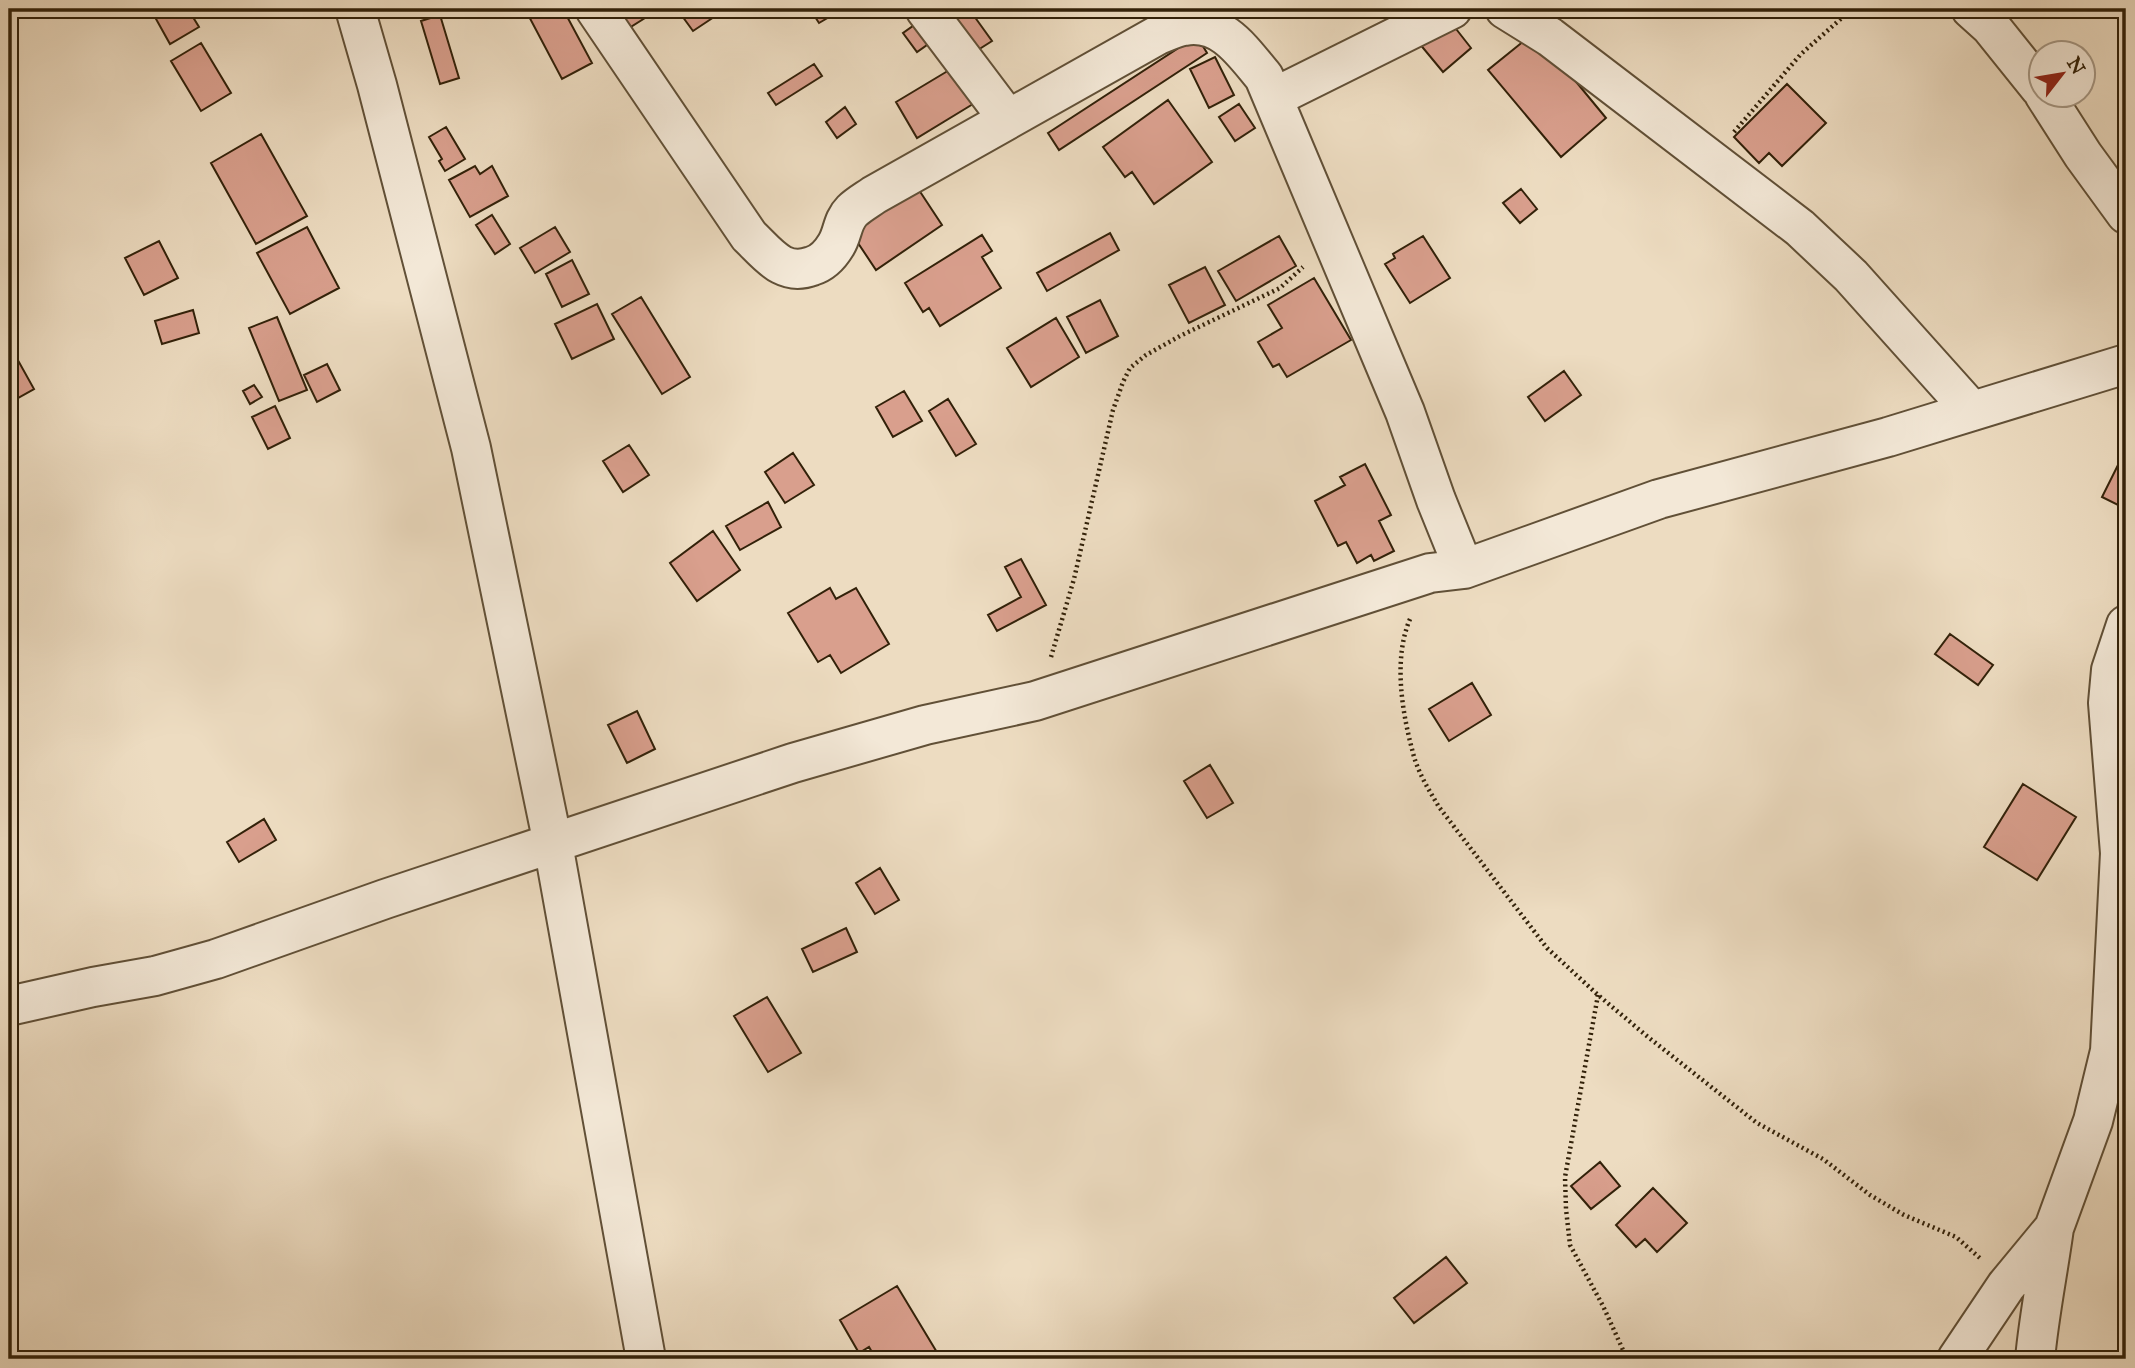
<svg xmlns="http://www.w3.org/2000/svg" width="2135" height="1368" font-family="'IM FELL Great Primer',serif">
  <rect width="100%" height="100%" fill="#eddcc1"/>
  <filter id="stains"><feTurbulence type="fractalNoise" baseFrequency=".00286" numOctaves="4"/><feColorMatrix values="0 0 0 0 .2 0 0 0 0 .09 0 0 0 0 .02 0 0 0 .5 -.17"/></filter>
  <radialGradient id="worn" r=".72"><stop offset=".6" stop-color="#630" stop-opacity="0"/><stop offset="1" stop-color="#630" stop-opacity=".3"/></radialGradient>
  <!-- building -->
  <path fill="#d99f8d" stroke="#322109" stroke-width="2" d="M153,9h35l11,18 -29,17 -19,-34z
    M525,9h38l29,54 -30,16z
    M606,9h45l2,4 -32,20z
    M677,9h49l-33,22z
    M810,9h30l1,1 -22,13z
    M969,9l23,32 -22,14 -23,-32z
    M440,15l19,63 -19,6 -19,-63z
    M920,21l14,19 -17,12 -14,-19z
    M1453,25l18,23 -28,24 -29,-35z
    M1535,32l71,86 -45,39 -73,-87z
    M1197,36l10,17 -148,97 -11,-17z
    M201,43l30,50 -30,18 -30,-50z
    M1215,57l19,38 -25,13 -19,-39z
    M814,64l8,12 -46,29 -8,-12z
    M951,69l22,35 -56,34 -21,-36z
    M1787,84l39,39 -44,43 -13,-13 -10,10 -25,-26z
    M1168,100l44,62 -58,42 -22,-32 -7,5 -22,-30z
    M1239,104l16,24 -20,13 -16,-24z
    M845,107l11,17 -19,14 -11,-16z
    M446,127l19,32 -20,12 -6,-10 3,-2 -13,-22z
    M261,134l46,82 -51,28 -45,-81z
    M475,166l5,8 12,-8 16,30 -38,21 -21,-37z
    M915,184l27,41 -66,45 -28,-42z
    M1521,189l16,20 -17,14 -17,-20z
    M492,215l18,29 -15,10 -19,-29z
    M307,227l32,61 -49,26 -33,-61z
    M555,227l15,25 -35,21 -15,-25z
    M1110,233l9,17 -72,41 -10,-18z
    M982,235l10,16 -10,6 19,31 -61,38 -11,-18 -6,4 -18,-29z
    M1279,236l17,30 -60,35 -18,-30z
    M1423,236l27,42 -40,25 -25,-39 10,-6 -2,-4z
    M159,241l19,37 -34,17 -19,-37z
    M572,260l17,34 -27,13 -16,-33z
    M1205,267l20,38 -36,18 -20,-38z
    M1314,278l37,62 -64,37 -8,-13 -6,3 -15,-25 24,-14 -14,-23z
    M641,297l49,80 -28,17 -50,-80z
    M1100,300l18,36 -32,17 -19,-36z
    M597,304l17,35 -42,20 -17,-35z
    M193,310l6,23 -37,11 -7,-23z
    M277,317l30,73 -28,11 -30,-73z
    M1056,318l23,39 -48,30 -24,-39z
    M10,346l24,43 -25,14v-56z
    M327,364l13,26 -23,12 -13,-27z
    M1564,371l17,24 -36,26 -17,-24z
    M254,385l8,12 -12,7 -7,-13z
    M904,391l18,30 -29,16 -17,-30z
    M948,399l28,45 -20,12 -27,-45z
    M275,406l15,32 -22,11 -16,-32z
    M629,445l20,30 -26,17 -20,-31z
    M793,453l21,32 -29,18 -20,-31z
    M2123,455l3,2v37l-6,12 -18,-9z
    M1365,464l26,51 -12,6 15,30 -20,10 -3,-6 -14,8 -11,-21 -8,4 -23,-45 30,-16 -5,-8z
    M768,502l13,25 -41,23 -14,-24z
    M713,531l27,39 -43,31 -27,-38z
    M1021,559l25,46 -49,26 -9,-16 33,-18 -16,-30z
    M830,588l6,11 20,-11 33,56 -48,29 -11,-18 -12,7 -30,-49z
    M1950,634l43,31 -15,20 -43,-31z
    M1472,683l19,32 -42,26 -20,-32z
    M637,711l18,38 -28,14 -19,-38z
    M1210,765l23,38 -26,15 -23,-37z
    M2023,784l53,33 -39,63 -53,-33z
    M264,819l12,21 -37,22 -12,-20z
    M880,868l19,32 -24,14 -19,-31z
    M846,928l11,24 -44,20 -11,-23z
    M767,997l34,56 -33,19 -34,-56z
    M1600,1162l20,24 -29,23 -20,-23z
    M1653,1188l34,35 -30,29 -12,-13 -9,8 -20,-22z
    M1446,1257l21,26 -53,40 -20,-25z
    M897,1286l44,73h-65l-7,-12 -10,6 -19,-33z"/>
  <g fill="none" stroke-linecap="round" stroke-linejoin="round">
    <!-- minor casing -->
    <g stroke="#615037" stroke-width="42">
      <path id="minor" d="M355,9l22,76 94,363 82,396 93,515
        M595,9l154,227c19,18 34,41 63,30 10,-3 18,-11 24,-21 7,-11 6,-24 16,-34 6,-6 15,-11 22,-16l284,-160c8,-3 18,-8 26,-9 38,-7 59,26 80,51l141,335 31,88 28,69
        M925,9l83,110
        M1505,9l45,28 250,191 51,48 121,135
        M1971,9l20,18 49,61
        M2044,94l39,61 43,59
        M1273,98l179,-89
        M9,1006l84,-19 62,-11 61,-17 169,-60 408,-136 132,-38 110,-24 395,-128 34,-4 195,-70 229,-62 238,-73
        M1957,1359l49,-73 48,-58 39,-107 17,-70 10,-198 -12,-150 3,-33 15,-45
        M2035,1359c4,-44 13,-87 19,-131"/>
    </g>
    <!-- path -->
    <path stroke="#322109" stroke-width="4.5" stroke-dasharray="2 3.5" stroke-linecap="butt" d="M1734,132l67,-78 51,-45
      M9,445l6,-15
      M1410,619c-17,40 -8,93 3,134 5,20 16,37 26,54l108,141 51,47 50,42 109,86 66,36 47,36 34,20 52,22 25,22
      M1051,657l23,-78 39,-169 10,-28 7,-14 16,-13 34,-19 100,-48 23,-21
      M1598,995l-33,182 1,32 4,36 33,61 20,44 2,9"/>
    <!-- minor -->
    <use href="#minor" stroke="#f3e8d7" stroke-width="38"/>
  </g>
  <!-- margin -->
  <rect width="2135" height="1368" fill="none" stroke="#eddcc1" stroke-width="35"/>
  <rect x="10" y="10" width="2114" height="1347" fill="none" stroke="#322109" stroke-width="3.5"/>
  <rect x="18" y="18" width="2100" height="1333" fill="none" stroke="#322109" stroke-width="2"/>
  <!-- north arrow -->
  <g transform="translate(2062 74) rotate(59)"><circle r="33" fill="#f3e8d7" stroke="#a69885" stroke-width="2"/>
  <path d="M0-5L12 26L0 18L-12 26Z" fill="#8f2418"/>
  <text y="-10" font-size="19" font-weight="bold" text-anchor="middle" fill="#322109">N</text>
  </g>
  <rect width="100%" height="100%" filter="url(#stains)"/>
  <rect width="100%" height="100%" fill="url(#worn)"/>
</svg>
